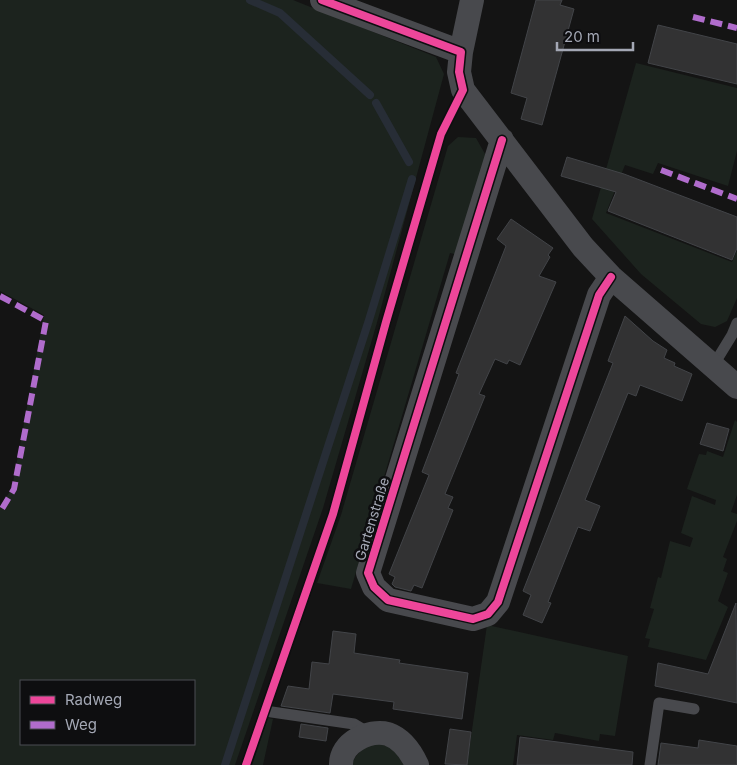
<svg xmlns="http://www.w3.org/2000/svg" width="737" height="765" font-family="Inter,sans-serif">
  <rect width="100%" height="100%" fill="#141414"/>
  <!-- green -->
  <path fill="#1c231e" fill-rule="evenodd" d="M0,0h293l143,57 8,17 -66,245 -55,189 -88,257h-235v-258l12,-19 32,-173 -44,-24zM21,681h173v63h-173z
    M636,63l101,25v63l-9,35 -70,-23 -5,11 -28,-9 -19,48 126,49 5,-12v48l-10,23 -12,6 -14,-3 -60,-50 -49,-55z
    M458,137l18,1 13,23 -30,94 -9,-2 -99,336 -34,-6 24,-68 107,-369z
    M735,420l2,2v73l-6,17 6,2v7l-14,36 4,2 -4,12 5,2 -10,28 10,6 -22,53 -58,-13 2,-8 -5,-1 9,-29 -4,-1 8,-31 3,1 9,-37 20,6 3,-9 -12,-5 11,-37 23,9 1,-5 -29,-11 12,-35 7,1 1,-4 16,6z
    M487,625l141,31 -13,80 -15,-2 -1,7 -44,-8 -2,7 -36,-5 -4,30h-46z
    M268,718l5,1 -10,46h-11z
    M375,743l17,4 12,18h-52c4,-13 11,-16 23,-22z"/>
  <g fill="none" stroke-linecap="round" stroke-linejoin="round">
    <!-- stream -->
    <path stroke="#272d36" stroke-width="8" d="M250,0l30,13 90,82
      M376,103l33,59
      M225,765l144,-445 43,-141"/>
  </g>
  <!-- building -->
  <path fill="#323233" stroke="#424448" d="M536,0h26l-2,5 14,4 -32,116 -21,-6 6,-21 -16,-5z
    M658,25l79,19v40l-89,-21z
    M567,157l57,17 113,43v31l-5,12 -124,-49 8,-19 -55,-16z
    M511,219l42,29 -5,7 2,2 -11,19 17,6 -36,83 -11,-5 -2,4 -12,-5 -16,35 6,2 -40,98 8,3 -5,11 5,2 -31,78 -8,-3 -3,6 -16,-4 -3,-3 3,-7 -6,-3 40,-99 -7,-3 37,-98 -3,-1 50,-127 -9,-7z
    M625,316l28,25 14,9 -3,8 11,5 -1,3 18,8 -10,27 -42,-16 -4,11 -8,-3 -43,107 15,6 -10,25 -12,-4 -30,75 3,1 -9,20 -19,-8 8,-20 -8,-4 90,-228 -5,-2z
    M707,423l22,6 -6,22 -23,-7z
    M736,603l1,100 -82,-17 3,-23 50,11z
    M333,631l23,3 -2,19 46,7 -1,3 69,10 -6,46 -69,-10 1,-7 -61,-8 -3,19 -49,-7 7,-20 21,3 3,-27 17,2z
    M301,724l27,4 -2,13 -27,-4z
    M450,729l21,3 -4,33 -22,-1z
    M520,737l113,15 -1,13h-115z
    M699,740l38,6v19h-79l3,-22 37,5z"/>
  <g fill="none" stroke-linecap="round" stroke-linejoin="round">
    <!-- lane -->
    <path stroke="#48494d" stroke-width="11" d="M713,366l19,-31 5,-12
      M265,711l89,13 15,9
      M650,765l9,-62 35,6"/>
    <!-- street -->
    <path stroke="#48494d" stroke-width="24" d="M322,0l139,52
      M472,0l-11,52 -2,20 4,18 120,157 28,30 126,110
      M502,140l-134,433 6,14 14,13 85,19 15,-5 10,-12 101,-307 12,-18
      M341,765c-1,-22 28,-36 47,-31 14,5 23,18 29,31"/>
    <!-- quiet -->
    <path stroke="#b06ccc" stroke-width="6" stroke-dasharray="12 6" stroke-linecap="butt" d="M693,17l44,11
      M661,170l76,29
      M0,296l46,25 -32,168 -14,23"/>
    <!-- cycleway casing -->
    <g stroke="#0e0e10" stroke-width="11">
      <path id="cycleway" d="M502,140l-134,433 6,14 14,13 85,19 15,-5 10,-12 101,-307 12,-18
        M246,765l87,-251 53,-192 55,-188 22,-44 -4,-18 2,-20 -139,-52"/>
    </g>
    <!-- cycleway -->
    <use href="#cycleway" stroke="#ed469a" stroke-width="8"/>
  </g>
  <g text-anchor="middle" stroke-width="5" stroke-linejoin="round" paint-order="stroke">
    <!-- street labels -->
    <g font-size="14" fill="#a4a8b5" stroke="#0e0e10">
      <text transform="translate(372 519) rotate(-73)" y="5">Gartenstraße</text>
    </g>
  </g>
  <!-- legend -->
  <rect x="20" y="680" width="175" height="65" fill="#0e0e10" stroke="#4a4c52"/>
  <rect x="30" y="696" width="25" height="8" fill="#ed469a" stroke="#4a4c52"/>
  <text x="65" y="705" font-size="15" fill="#a4a8b5">Radweg</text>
  <rect x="30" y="721" width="25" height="8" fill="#b06ccc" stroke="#4a4c52"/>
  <text x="65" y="730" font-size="15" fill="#a4a8b5">Weg</text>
  <!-- scale -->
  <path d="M557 42v8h76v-8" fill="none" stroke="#a4a8b5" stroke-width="2.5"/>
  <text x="564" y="42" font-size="15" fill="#a4a8b5" stroke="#0e0e10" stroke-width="4" paint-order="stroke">20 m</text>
</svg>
